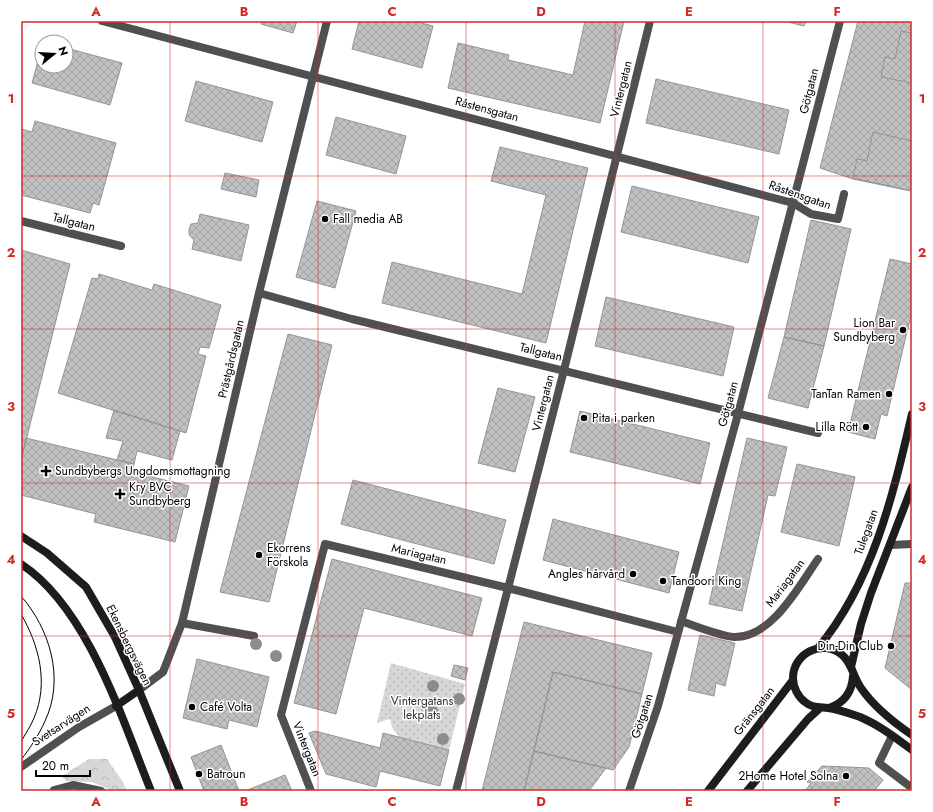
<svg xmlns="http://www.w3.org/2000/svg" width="933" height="812" font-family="Jost,sans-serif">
  <defs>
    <pattern id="forest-crowns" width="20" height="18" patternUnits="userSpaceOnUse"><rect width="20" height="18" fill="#d7d7d7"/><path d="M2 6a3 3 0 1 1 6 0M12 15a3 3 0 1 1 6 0" fill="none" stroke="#b7b7b7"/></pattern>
    <pattern id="park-dots" width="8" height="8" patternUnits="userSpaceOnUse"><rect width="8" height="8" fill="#d7d7d7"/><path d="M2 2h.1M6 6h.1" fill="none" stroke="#b7b7b7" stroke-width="1.8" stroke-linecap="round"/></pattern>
    <pattern id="building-cross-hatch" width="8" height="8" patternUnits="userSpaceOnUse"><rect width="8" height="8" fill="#c0c0c0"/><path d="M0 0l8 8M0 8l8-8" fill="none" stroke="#a3a3a3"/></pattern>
  </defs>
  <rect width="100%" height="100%" fill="#fff"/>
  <!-- forest -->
  <path fill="url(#forest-crowns)" d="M89,759h18l16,23 4,9h-14l-21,-9 -26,-1 -4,-5z"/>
  <!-- park -->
  <path fill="url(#park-dots)" d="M391,663l74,21 -16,66 -50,-13 -7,-10 -2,-8 -13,4z"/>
  <!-- building -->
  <path fill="url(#building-cross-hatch)" stroke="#949494" d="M262,21h35l-4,12 -32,-9z
    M359,21h55l19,5 -11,42 -70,-19z
    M585,21h39l-24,102 -152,-35 10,-45 51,12 -1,5 65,15z
    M784,21h22l-2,5z
    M858,21h54l-1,170 -58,-12 -33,-11z
    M901,31l11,2v50l-31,-6 4,-20 10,2z
    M42,46v20h24v-18l56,15 -12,42 -78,-22z
    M656,79l133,31 -10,44 -133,-31z
    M196,81l77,21 -11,40 -77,-21z
    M336,117l70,19 -10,38 -70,-19z
    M35,121l81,22 -17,62 -6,-2 -3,10 -69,-18v-66l11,3z
    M873,132l39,9v50l-59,-13 4,-19 10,2z
    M500,147l88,21 -42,175 -164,-40 10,-41 130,32 24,-99 -55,-14z
    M225,173l34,7 -3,17 -35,-8z
    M632,186l127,31 -11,46 -127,-31z
    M317,201l39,10 -21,77 -39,-11z
    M200,214l49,11 -8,36 -49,-12 2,-9 -5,-5v-6l2,-5 7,-1z
    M811,220l40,9 -27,117 -40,-9z
    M21,250l49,14 -49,197z
    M890,259l22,5v47l-25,105 -6,-2 -6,25 -27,-7z
    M99,274l53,16 2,-6 67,21 -12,43 -9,-1 -2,7 8,2 -20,77 -128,-40 34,-115 6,1z
    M606,297l128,30 -11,49 -128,-30z
    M288,334l44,11 -63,257 -49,-10z
    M784,337l40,9 -16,62 -40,-10z
    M498,388l37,9 -20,75 -37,-9z
    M114,410l66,21 -8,29 -35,-9 -3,13 -17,-4 6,-19 -17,-3z
    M580,411l130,32 -10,41 -130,-32z
    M26,438l108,26 -2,8 57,14 -14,56 -81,-20 2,-8 -75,-19v-34z
    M747,438l40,9 -12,49 -7,-1 -26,116 -33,-7z
    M797,464l58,13 -16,69 -58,-14z
    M353,480l153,40 -12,44 -153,-40z
    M553,519l126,33 -10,41 -126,-33z
    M332,559l150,39 -10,38 -108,-28 -28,106 -42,-11z
    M905,583h7v107l-27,-22z
    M524,622l128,31 -10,41 -89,-22 -29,119h-42z
    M700,635l35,8 -10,43 -9,-3 -2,13 -26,-6z
    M197,659l72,18 -12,50 -28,-7 -2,9 -44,-11z
    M454,665l14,3 -3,12 -14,-4z
    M553,672l89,22 -13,53 -16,23 -79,-19z
    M315,731l65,17 3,-15 66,17 -9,36 -60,-15 -4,16 -50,-13 -17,-41z
    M221,745l11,28 7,18h-35l-13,-34z
    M534,751l72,17 -17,23h-65z
    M822,766l47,2 14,12 -9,11h-69l6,-8 -4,-1z
    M285,775l7,16h-47z"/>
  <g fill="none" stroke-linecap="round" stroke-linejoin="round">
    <!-- lane -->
    <path stroke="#505050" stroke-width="8" d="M681,621c14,5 39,15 53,16 38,1 65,-51 84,-78
      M182,623l72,13
      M892,736l-13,27 33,25
      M54,790l19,-5 28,6"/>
    <!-- street -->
    <path stroke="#505050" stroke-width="8" d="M102,21l691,182 18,11 27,5 6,-25
      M21,221l100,25
      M259,293l93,26 466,114
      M891,545l21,-1
      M139,690l24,-18 19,-49 77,-330 68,-272
      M21,767l58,-40 37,-21
      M311,791l-30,-76 44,-171 183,44 170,44
      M456,791l108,-421 86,-349
      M629,791l29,-85 80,-292 102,-393"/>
    <!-- secondary -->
    <path stroke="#1d1d1d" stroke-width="8" d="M21,536l26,17 39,34 29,50 24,53 41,101
      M21,564c67,44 101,155 130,227
      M818,648c55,-66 75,-153 94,-234
      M851,667l10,-43 10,-31 41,-106
      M116,706l23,-16
      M829,708c15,-5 23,-16 24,-32
      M912,735c-19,-13 -38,-28 -51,-47 -8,-11 -9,-26 -20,-34 -20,-15 -48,0 -48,24 0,9 5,19 12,24 7,6 14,5 23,6 10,1 23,6 32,9 19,8 36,21 52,33
      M708,791l85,-111
      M747,791l61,-72 12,-11"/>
    <!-- tram -->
    <path stroke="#000" stroke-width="1" d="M21,596c29,33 44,83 24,125 -6,14 -15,27 -24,39
      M21,614c18,31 28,69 13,104 -3,8 -9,16 -13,24"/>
  </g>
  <!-- trees -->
  <g fill="#8c8c8c">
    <circle cx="256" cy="644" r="6"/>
    <circle cx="276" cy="656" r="6"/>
    <circle cx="433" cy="686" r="6"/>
    <circle cx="459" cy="699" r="6"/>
    <circle cx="432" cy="711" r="6"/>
    <circle cx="443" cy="739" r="6"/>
  </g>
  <!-- grid -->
  <path fill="none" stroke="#d62828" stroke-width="1" stroke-opacity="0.55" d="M170,21v770M318,21v770M466,21v770M615,21v770M763,21v770M21,176h891M21,329h891M21,483h891M21,636h891"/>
  <!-- markers -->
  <g fill="#000" stroke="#fff" stroke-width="1.5">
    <circle cx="325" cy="219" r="4"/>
    <circle cx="903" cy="330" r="4"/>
    <circle cx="889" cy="394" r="4"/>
    <circle cx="584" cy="418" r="4"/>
    <circle cx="866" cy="427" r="4"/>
    <path d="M44 465h4v4h4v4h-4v4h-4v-4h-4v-4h4z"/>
    <path d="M118 488h4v4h4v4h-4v4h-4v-4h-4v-4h4z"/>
    <circle cx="259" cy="555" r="4"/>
    <circle cx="633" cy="574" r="4"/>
    <circle cx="663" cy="581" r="4"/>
    <circle cx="891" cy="646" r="4"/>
    <circle cx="192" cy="707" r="4"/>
    <circle cx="199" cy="774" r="4"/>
    <circle cx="846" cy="776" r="4"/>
  </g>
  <g text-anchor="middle" stroke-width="3" stroke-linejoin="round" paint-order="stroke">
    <!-- street labels -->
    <g font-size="12" fill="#000" stroke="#fff">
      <text transform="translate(621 89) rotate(-76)" y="4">Vintergatan</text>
      <text transform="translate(809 91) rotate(-76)" y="4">Götgatan</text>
      <text transform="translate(487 109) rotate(15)" y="4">Råstensgatan</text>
      <text transform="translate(800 195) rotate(19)" y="4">Råstensgatan</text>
      <text transform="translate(74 222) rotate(14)" y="4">Tallgatan</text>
      <text transform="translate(541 352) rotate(14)" y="4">Tallgatan</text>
      <text transform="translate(231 359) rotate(-77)" y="4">Prästgårdsgatan</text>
      <text transform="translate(543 403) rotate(-76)" y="4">Vintergatan</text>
      <text transform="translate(728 404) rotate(-75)" y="4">Götgatan</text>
      <text transform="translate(866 532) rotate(-70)" y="4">Tulegatan</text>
      <text transform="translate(419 554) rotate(13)" y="4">Mariagatan</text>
      <text transform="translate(785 583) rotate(-53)" y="4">Mariagatan</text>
      <text transform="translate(129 645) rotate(64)" y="4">Ekensbergsvägen</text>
      <text transform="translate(754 711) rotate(-52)" y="4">Gränsgatan</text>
      <text transform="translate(642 716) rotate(-72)" y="4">Götgatan</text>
      <text transform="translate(61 725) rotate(-33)" y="4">Svetsarvägen</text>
      <text transform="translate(307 749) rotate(68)" y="4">Vintergatan</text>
    </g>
    <!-- poi labels -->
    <g font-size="12" fill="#000" stroke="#fff" text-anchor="start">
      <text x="333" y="223">Fall media AB</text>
      <text x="895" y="327" text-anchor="end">Lion Bar<tspan x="895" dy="14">Sundbyberg</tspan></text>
      <text x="881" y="398" text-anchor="end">TanTan Ramen</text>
      <text x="592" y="422">Pita i parken</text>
      <text x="858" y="431" text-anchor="end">Lilla Rött</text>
      <text x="55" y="475">Sundbybergs Ungdomsmottagning</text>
      <text x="129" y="491">Kry BVC<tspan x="129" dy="14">Sundbyberg</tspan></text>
      <text x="267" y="552">Ekorrens<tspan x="267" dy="14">Förskola</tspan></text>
      <text x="625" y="578" text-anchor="end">Angles hårvård</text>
      <text x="671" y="585">Tandoori King</text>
      <text x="883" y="650" text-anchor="end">Din-Din Club</text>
      <text x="200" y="711">Café Volta</text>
      <text x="207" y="778">Batroun</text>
      <text x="838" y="780" text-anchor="end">2Home Hotel Solna</text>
    </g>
    <!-- park labels -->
    <g font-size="12" fill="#2e2e2e" stroke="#fff">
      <text x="422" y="705">Vintergatans<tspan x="422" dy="14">lekplats</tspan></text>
    </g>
  </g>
  <!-- border -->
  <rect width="933" height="812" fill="none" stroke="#ffffff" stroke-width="44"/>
  <!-- north arrow -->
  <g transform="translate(54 54) rotate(72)"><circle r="19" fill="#ffffff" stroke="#999999"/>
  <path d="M0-3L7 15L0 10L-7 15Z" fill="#000000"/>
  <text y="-6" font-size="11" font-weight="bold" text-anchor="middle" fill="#000000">N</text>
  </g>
  <!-- scale -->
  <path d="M36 770v6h54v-6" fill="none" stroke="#000000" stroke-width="2"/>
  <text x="42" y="770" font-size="12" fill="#000000" stroke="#ffffff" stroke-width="3" paint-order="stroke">20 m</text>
  <rect x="22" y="22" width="889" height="768" fill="none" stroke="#d62828" stroke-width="1.5"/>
  <g font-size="13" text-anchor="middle" font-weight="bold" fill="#d62828">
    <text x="96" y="16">A</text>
    <text x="244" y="16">B</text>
    <text x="392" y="16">C</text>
    <text x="541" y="16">D</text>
    <text x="689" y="16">E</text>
    <text x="837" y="16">F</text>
    <text x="11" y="103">1</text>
    <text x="922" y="103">1</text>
    <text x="11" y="257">2</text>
    <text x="922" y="257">2</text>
    <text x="11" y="411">3</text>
    <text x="922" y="411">3</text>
    <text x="11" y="564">4</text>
    <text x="922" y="564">4</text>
    <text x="11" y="718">5</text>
    <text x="922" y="718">5</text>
    <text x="96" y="806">A</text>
    <text x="244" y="806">B</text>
    <text x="392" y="806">C</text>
    <text x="541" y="806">D</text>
    <text x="689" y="806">E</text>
    <text x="837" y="806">F</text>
  </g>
</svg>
